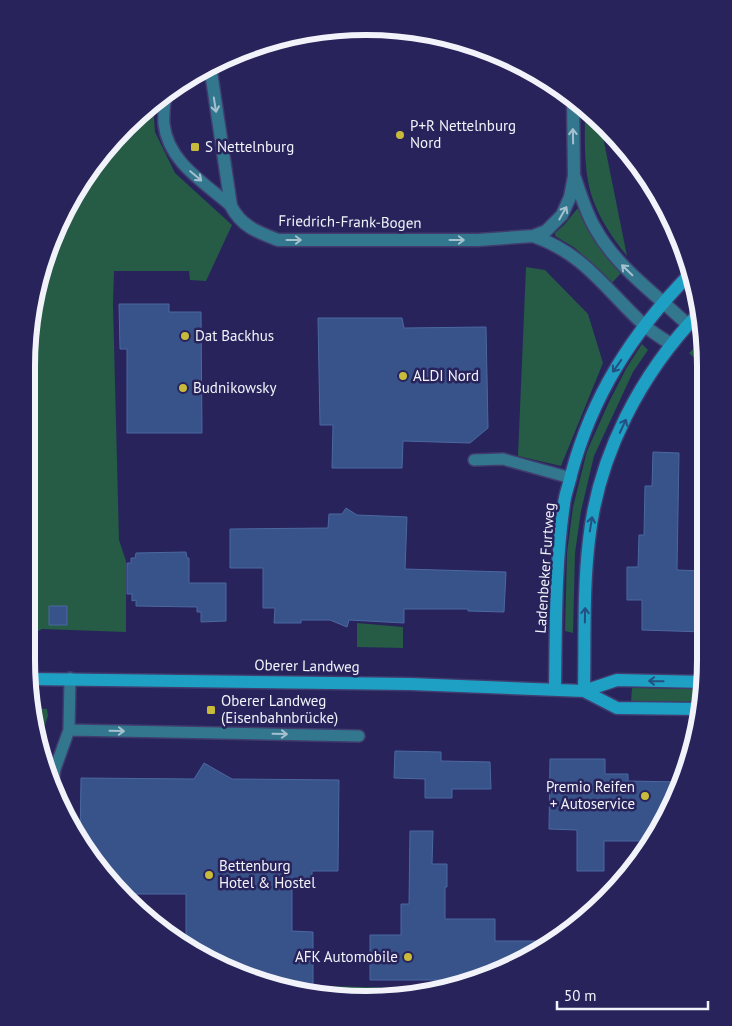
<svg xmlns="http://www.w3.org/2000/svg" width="732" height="1026" font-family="'PT Sans',sans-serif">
  <rect width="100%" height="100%" fill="#28235b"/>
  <!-- green -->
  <path fill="#265b45" d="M153,103l2,29 20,41 57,52 -26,56 -16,-1 -1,-9h-75l-1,33 6,236 7,21v71l-84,-3 -15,8 6,-338 39,-103 70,-86z
    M585,108l15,14 27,134c-14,-17 -28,-38 -35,-59 -9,-28 -7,-61 -7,-89z
    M654,190l17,26 4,13 -6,-1 -16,-22z
    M577,209h3c10,24 23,45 41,64l-9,10 -37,-35 -20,-12v-3l10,-9z
    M526,267l19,3 43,44 15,49 -42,103 -43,-10z
    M703,340v26l-14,-13z
    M642,344l6,6 -15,22 -39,84 -13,55 -6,42 -2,80 -8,-2 2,-78 6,-46 14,-56 22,-49 18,-35z
    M700,435h4v67l-4,-1z
    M357,623l46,4v21l-46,-1z
    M632,688l72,1 -3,15 -70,-2z
    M33,708l14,1 1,7 -10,30z
    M329,986l108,3 -26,8h-82z"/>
  <!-- building -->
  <path fill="#38538a" stroke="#4b68a1" d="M119,304h50v8h32l1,121h-75v-84h-7z
    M318,318h84l2,10 82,-1 2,101 -18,15 -67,-2 -1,27h-70l1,-43h-13z
    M653,452l26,1 -2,117 27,1 1,61 -63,-2v-30h-15v-33h11l1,-32h5l1,-49h7z
    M346,508l11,7 50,2 -2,52 101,3 -2,40 -36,-1v-2h-64v14l-55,-3 -2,7 -17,-7h-29v3h-27l1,-15h-12v-40h-33v-39l98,-1 1,-14h13z
    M186,552l1,6h2v25h37v38l-25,1v-10h-4v-5l-61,-1v-6l-4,1v-7h-5v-31h4v-5h4l1,-5z
    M49,606h18v19h-18z
    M395,751l46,1v9l49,1 1,27h-39v9h-27v-19l-31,-1z
    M550,759h55v15h23v7l54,1 -11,29 -20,30h-47v30h-27v-41l-28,-1z
    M204,763l28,16 107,1 -1,91h-26v8h-20v52l21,1v62l-97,-29 -30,-20v-51h-63l-40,-45 -3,-7 1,-64 113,1z
    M410,831h23l-1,33h15v23h-2v32h50v22h57l-36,24 -50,15h-96v-45h31v-31h8z"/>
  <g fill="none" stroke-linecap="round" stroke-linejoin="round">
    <!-- lane casing -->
    <g stroke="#403c6e" stroke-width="14">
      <path id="lane" d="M166,93c-1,10 -3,21 -2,31 4,38 41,59 67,82
        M474,460l29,-1 68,19
        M69,730l290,6
        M53,781l2,-12 14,-39 1,-52"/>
    </g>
    <!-- street casing -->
    <g stroke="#403c6e" stroke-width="15">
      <path id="street" d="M210,65l21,141c10,20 26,26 47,34h200l55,-4 13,-5 16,-16 8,-18 4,-21 -1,-79
        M575,178c6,17 11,35 20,50 22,40 61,66 93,97
        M533,236c52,18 72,53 110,88 8,8 19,14 28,20"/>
    </g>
    <!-- secondary casing -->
    <g stroke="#403c6e" stroke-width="15">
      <path id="secondary" d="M29,679l381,5 174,7 33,-11 88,2
        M555,690c1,-62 0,-125 9,-186 1,-10 5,-19 7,-29 21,-79 61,-142 118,-200
        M584,691c1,-50 -1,-101 5,-151 9,-85 52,-167 111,-228
        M584,691l33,17 84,1"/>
    </g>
    <!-- lane -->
    <use href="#lane" stroke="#32778e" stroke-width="11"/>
    <!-- street -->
    <use href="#street" stroke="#32778e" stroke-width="12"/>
    <!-- secondary -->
    <use href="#secondary" stroke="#1ea0c5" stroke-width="12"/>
  </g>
  <!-- one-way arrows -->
  <defs><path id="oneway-shaft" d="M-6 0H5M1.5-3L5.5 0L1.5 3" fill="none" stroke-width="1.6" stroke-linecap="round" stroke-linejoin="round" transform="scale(1.25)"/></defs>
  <g stroke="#a5c1cf">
    <use href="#oneway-shaft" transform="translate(215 105) rotate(81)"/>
    <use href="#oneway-shaft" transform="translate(573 136) rotate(-91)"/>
    <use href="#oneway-shaft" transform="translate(196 176) rotate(40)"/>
    <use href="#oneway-shaft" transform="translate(563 213) rotate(-60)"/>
    <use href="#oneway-shaft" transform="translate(294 240)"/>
    <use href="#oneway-shaft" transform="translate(457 240)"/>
    <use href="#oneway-shaft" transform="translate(627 270) rotate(-136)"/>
    <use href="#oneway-shaft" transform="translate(117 731) rotate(1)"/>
    <use href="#oneway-shaft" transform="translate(280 734) rotate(1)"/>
  </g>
  <g stroke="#244f80">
    <use href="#oneway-shaft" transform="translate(617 366) rotate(125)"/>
    <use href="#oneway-shaft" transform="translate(623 426) rotate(-65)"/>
    <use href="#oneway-shaft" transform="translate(591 524) rotate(-81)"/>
    <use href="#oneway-shaft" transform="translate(585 615) rotate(-89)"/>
    <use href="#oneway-shaft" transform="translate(656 681) rotate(-179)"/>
  </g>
  <!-- markers -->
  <g fill="#c8bb3b" stroke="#28235b" stroke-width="2">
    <circle cx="400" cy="135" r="5"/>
    <rect x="190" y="142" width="10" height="10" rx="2.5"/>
    <circle cx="185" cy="336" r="5"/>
    <circle cx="403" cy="376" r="5"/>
    <circle cx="183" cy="388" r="5"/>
    <rect x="206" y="705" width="10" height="10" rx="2.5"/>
    <circle cx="645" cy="796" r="5"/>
    <circle cx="209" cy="875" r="5"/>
    <circle cx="408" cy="957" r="5"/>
  </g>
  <g text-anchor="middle" stroke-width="5" stroke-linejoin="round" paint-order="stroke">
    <!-- poi labels -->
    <g font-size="15" fill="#f2f3fa" stroke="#28235b" text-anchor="start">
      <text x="410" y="131">P+R Nettelnburg<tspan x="410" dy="17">Nord</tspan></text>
      <text x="205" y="152">S Nettelnburg</text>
      <text x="195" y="341">Dat Backhus</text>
      <text x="413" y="381">ALDI Nord</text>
      <text x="193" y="393">Budnikowsky</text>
      <text x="221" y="706">Oberer Landweg<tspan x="221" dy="17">(Eisenbahnbrücke)</tspan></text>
      <text x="635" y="792" text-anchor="end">Premio Reifen<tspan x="635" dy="17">+ Autoservice</tspan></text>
      <text x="219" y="871">Bettenburg<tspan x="219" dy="17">Hotel &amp; Hostel</tspan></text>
      <text x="398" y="962" text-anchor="end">AFK Automobile</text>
    </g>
    <!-- street labels -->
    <g font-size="15" fill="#f2f3fa" stroke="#28235b">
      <text transform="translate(350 222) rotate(1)" y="5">Friedrich-Frank-Bogen</text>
      <text transform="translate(545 568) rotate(-86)" y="5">Ladenbeker Furtweg</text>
      <text transform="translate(307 666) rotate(1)" y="5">Oberer Landweg</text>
    </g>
  </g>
  <!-- crop -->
  <path d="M0 0H732V1026H0ZM366 35H366A331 331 0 0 1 697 366V660A331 331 0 0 1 366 991H366A331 331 0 0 1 35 660V366A331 331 0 0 1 366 35Z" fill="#28235b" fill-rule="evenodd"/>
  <path fill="none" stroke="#f2f3fa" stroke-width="6" d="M366 35H366A331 331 0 0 1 697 366V660A331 331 0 0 1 366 991H366A331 331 0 0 1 35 660V366A331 331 0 0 1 366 35Z"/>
  <!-- scale -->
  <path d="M557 1001v8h151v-8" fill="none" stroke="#f2f3fa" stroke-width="2.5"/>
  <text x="564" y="1001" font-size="15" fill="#f2f3fa" stroke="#28235b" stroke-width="4" paint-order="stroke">50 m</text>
</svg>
